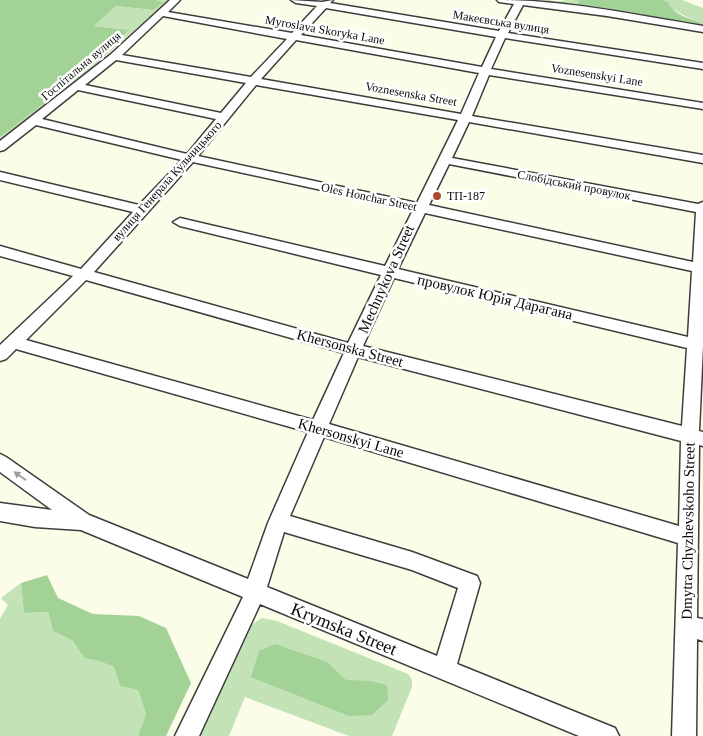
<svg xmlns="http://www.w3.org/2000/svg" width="703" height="736" font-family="'Times New Roman',serif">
  <rect width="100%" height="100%" fill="#fcfde9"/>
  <!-- green -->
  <path fill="#c3e3b6" d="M155,0h17l-16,11 -87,77 -69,51v-2l128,-107 -34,-4 22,-20 36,4 11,-8z
    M517,0h33l6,2 10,-2 13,1 -3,6 61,9 6,-1 53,11 5,-3 -12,-5 -19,-10 -2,-6 -6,-2h20l21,8v23l-190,-26z
    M21,583l3,30 24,-1 5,19 20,10 11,17 15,3 15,6 6,19 18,4 8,24 -8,22h-138v-117l8,-14 -7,-7z
    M262,618l15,3 131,53 4,6v7l-20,49h-43l-104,-39 -16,39h-30l50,-110z"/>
  <!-- forest -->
  <path fill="#a3d297" d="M0,0h155l9,2 -11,8 -37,-4 -22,20 35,4 -63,56 -66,51z
    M570,0h92l6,2c4,12 22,17 34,21l-6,3 -53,-11 -6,1 -61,-9 3,-6z
    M47,575l11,23 35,16 46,2 27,12 25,55 -25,53h-28l8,-22 -8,-24 -18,-4 -6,-19 -15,-6 -15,-3 -11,-17 -20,-10 -5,-19 -24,1 -3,-30z
    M275,644l52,18 19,18 24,1 17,4 1,15 -16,15 -23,1 -98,-39 8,-26z"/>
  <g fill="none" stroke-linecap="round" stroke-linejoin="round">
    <!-- minor casing -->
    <g stroke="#3d3d3d" stroke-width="3">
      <path id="minor" d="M170,0h10l-12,12 124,21 25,-27 -21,-3 -5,-3 31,2 11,-2 -3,3 169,28 15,-27 -15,-2 -2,-2c69,0 138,15 206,26v6l-96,-16 -84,-11 -15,28 195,30v6l-198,-31 -14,31 212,34v6l-214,-34 -17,41 231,39v8l-234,-41 -17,36 246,46 5,-2v143l-4,86 4,1v14l-4,-1 -2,173 6,1v22l-6,-2 -1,97h-24l6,-193 -354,-106 -34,79 122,36 65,24 3,7 -23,81 158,64 4,8h-40l-319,-132 -61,132h-24l68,-139 -162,-67 -46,-3 -35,-6v-18l52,7 -52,-38v-18l6,3 83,58 159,64 20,-56 40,-91 -292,-83 -10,10 -6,2v-16l73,-69 -73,-20v-10l81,23 52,-57 -133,-32v-8l139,33 43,-45 -146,-35 -32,25 -4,1v-10l110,-86zM326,8l170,29 -14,30 -181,-32zM163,16l124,23 -36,38 -129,-22zM296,40l183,33 -18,41 -200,-35zM116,60l130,23 -25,30 -136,-28zM256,85l202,35 -41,83 -219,-47zM78,90l138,29 -29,35 -145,-35zM193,162l220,48 -28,56 -205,-48 -7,4 7,4 201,49 -33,68 -254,-71zM449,164l247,48 -3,50 -264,-57zM425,213l267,58 -4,66 -290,-68zM394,278l293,70 -5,78 -319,-80zM86,280l258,73 -31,67 -287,-80zM358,357l323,84 -2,85 -350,-102zM284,532l128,38 46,18 -21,68 -170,-69z"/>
    </g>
    <!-- minor -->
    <use href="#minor" fill="#fff" fill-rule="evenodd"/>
  </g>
  <!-- one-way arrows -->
  <defs><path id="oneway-solid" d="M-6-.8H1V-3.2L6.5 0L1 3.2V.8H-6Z" transform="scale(1.25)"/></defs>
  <use fill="#9d9d9d" href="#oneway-solid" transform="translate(20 476) rotate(-145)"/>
  <!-- markers -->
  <circle fill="#ab4830" stroke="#fff" stroke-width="2" cx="437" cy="196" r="5"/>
  <g text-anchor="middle" stroke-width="5" stroke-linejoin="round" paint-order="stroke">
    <!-- far-street labels -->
    <g font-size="12" fill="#0a0a0a" stroke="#fff">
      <text transform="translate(501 22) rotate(9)" y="4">Макеєвська вулиця</text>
      <text transform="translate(325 30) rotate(10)" y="4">Myroslava Skoryka Lane</text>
      <text transform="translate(81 66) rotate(-40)" y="4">Госпітальна вулиця</text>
      <text transform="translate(597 75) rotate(9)" y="4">Voznesenskyi Lane</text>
      <text transform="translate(411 94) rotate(10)" y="4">Voznesenska Street</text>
      <text transform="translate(167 181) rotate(-48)" y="4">вулиця Генерала Кульчицького</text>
      <text transform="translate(574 185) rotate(11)" y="4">Слобідський провулок</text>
      <text transform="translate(369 197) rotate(12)" y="4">Oles Honchar Street</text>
    </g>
    <!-- far-poi labels -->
    <g font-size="12" fill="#0a0a0a" stroke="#fff" text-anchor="start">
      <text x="447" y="200">ТП-187</text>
    </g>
    <!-- street labels -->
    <g font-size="15" fill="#0a0a0a" stroke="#fff">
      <text transform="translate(386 279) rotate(-66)" y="5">Mechnykova Street</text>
      <text transform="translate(495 297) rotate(13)" y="5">провулок Юрія Дарагана</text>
      <text transform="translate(350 348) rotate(15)" y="5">Khersonska Street</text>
      <text transform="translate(351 438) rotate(16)" y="5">Khersonskyi Lane</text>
      <text transform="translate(688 531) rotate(-89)" y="5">Dmytra Chyzhevskoho Street</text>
    </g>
    <!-- near-street labels -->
    <g font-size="18" fill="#0a0a0a" stroke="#fff">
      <text transform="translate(344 629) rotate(22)" y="6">Krymska Street</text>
    </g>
  </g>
</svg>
